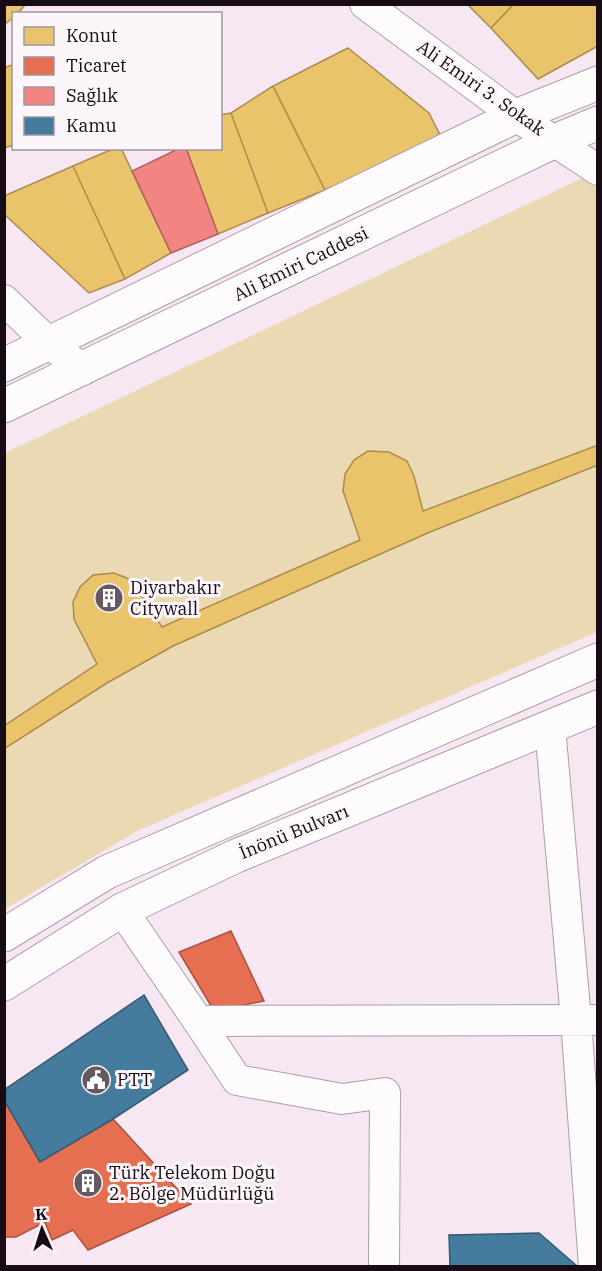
<svg xmlns="http://www.w3.org/2000/svg" width="602" height="1271" font-family="'IBM Plex Serif',serif">
  <rect width="100%" height="100%" fill="#f7e7f2"/>
  <!-- green -->
  <path fill="#ebd9b4" d="M597,171v461l-460,199 -132,78v-456z"/>
  <!-- homes -->
  <path fill="#e9c46a" stroke="#aa8c50" stroke-width="1.5" d="M4,4h22l-9,10h-3v3l-10,8z
    M467,4h47l-23,24z
    M514,4h84v42l-60,33 -47,-51z
    M348,48l81,65 13,26 -117,51 -52,-104z
    M14,64v81l-10,3v-80z
    M273,86l52,104 -57,23 -37,-100z
    M231,113l37,100 -50,21 -32,-86h34v-33z
    M115,148h6l50,105 -46,26 -52,-113z
    M73,166l52,113 -36,14 -85,-79v-18z
    M598,445v20l-168,67 -257,114 -66,37 -103,66v-23l93,-62 -23,-45 -1,-17 7,-15 13,-12 21,-2 18,7 30,47 198,-87 -17,-49 2,-17 9,-14 14,-9 21,1 18,9 7,15 9,35z"/>
  <!-- shops -->
  <path fill="#e76f51" stroke="#a9513f" stroke-width="1.5" d="M231,931l33,70 -50,10 -35,-59z
    M4,1100l36,62 73,-43 78,85 -103,46 -15,-20 -21,10 -7,-18 -29,15h-12z"/>
  <!-- health -->
  <path fill="#f28482" stroke="#b06061" stroke-width="1.5" d="M180,148h6l32,86 -47,19 -39,-82z"/>
  <!-- public -->
  <path fill="#457b9d" stroke="#375974" stroke-width="1.5" d="M144,995l44,75 -75,49 -73,43 -36,-62v-10z
    M539,1233l38,33h-127l-1,-31z"/>
  <g fill="none" stroke-linecap="round" stroke-linejoin="round">
    <!-- street casing -->
    <g stroke="#ac9ea8" stroke-width="32">
      <path id="street" d="M365,4l151,112 82,54
        M4,300l45,43 34,27
        M550,727l26,293 18,246
        M122,910l76,111 397,-1
        M198,1021l39,59 105,19 43,-6 -1,173"/>
    </g>
    <!-- secondary casing -->
    <g stroke="#ac9ea8" stroke-width="35">
      <path id="secondary" d="M4,365l512,-249 82,-33
        M4,406l551,-265 43,-18
        M4,935l103,-63 491,-212
        M4,984l118,-74 114,-54 362,-149"/>
    </g>
    <!-- street -->
    <use href="#street" stroke="#fefbfd" stroke-width="30"/>
    <!-- secondary -->
    <use href="#secondary" stroke="#fefbfd" stroke-width="33"/>
  </g>
  <!-- icons -->
  <defs>
    <g id="building-disc" transform="scale(1.5)"><circle r="9.5" fill="#655862" stroke="#fcf5fa"/><path d="M-4-6H4V6H1V3H-1V6H-4ZM-2.5-4.3h1.7v1.8h-1.7ZM.8-4.3h1.7v1.8H.8ZM-2.5-1h1.7V.8h-1.7ZM.8-1h1.7V.8H.8Z" fill="#fff"/></g>
    <g id="civic-disc" transform="scale(1.5)"><circle r="9.5" fill="#655862" stroke="#fcf5fa"/><path d="M-.6-6.5H3V-4.5H.6V-3L4-1V1h2V6H-6V1h2V-1L-.6-3ZM-1.2 2.5V6h2.4V2.5Z" fill="#fff"/></g>
  </defs>
  <g fill-rule="evenodd">
    <use href="#building-disc" x="109" y="598"/>
    <use href="#civic-disc" x="96" y="1080"/>
    <use href="#building-disc" x="88" y="1183"/>
  </g>
  <g text-anchor="middle" stroke-width="6" stroke-linejoin="round" paint-order="stroke">
    <!-- street labels -->
    <g font-size="18" fill="#170b14" stroke="#fcf5fa">
      <text transform="translate(481 88) rotate(35)" y="6">Ali Emiri 3. Sokak</text>
      <text transform="translate(301 264) rotate(-26)" y="6">Ali Emiri Caddesi</text>
      <text transform="translate(294 832) rotate(-22)" y="6">İnönü Bulvarı</text>
    </g>
    <!-- poi labels -->
    <g font-size="18" fill="#170b14" stroke="#fcf5fa" text-anchor="start">
      <text x="130" y="594">Diyarbakır<tspan x="130" dy="21">Citywall</tspan></text>
      <text x="117" y="1086">PTT</text>
      <text x="109" y="1179">Türk Telekom Doğu<tspan x="109" dy="21">2. Bölge Müdürlüğü</tspan></text>
    </g>
  </g>
  <!-- border -->
  <rect width="602" height="1271" fill="none" stroke="#170b14" stroke-width="12"/>
  <!-- legend -->
  <rect x="12" y="12" width="210" height="138" fill="#fcf5fa" stroke="#a0979e" stroke-width="1.5"/>
  <rect x="24" y="27" width="30" height="18" fill="#e9c46a" stroke="#a0979e" stroke-width="1.5"/>
  <text x="66" y="42" font-size="18" fill="#170b14">Konut</text>
  <rect x="24" y="57" width="30" height="18" fill="#e76f51" stroke="#a0979e" stroke-width="1.5"/>
  <text x="66" y="72" font-size="18" fill="#170b14">Ticaret</text>
  <rect x="24" y="87" width="30" height="18" fill="#f28482" stroke="#a0979e" stroke-width="1.5"/>
  <text x="66" y="102" font-size="18" fill="#170b14">Sağlık</text>
  <rect x="24" y="117" width="30" height="18" fill="#457b9d" stroke="#a0979e" stroke-width="1.5"/>
  <text x="66" y="132" font-size="18" fill="#170b14">Kamu</text>
  <!-- north arrow -->
  <g transform="translate(42 1229) rotate(357)" stroke="#fcf5fa" stroke-width="4.5" paint-order="stroke">
  <path d="M0-4.5L10 22L0 15L-10 22Z" fill="#170b14"/>
  <text y="-9" font-size="16" font-weight="bold" text-anchor="middle" fill="#170b14">K</text>
  </g>
</svg>
